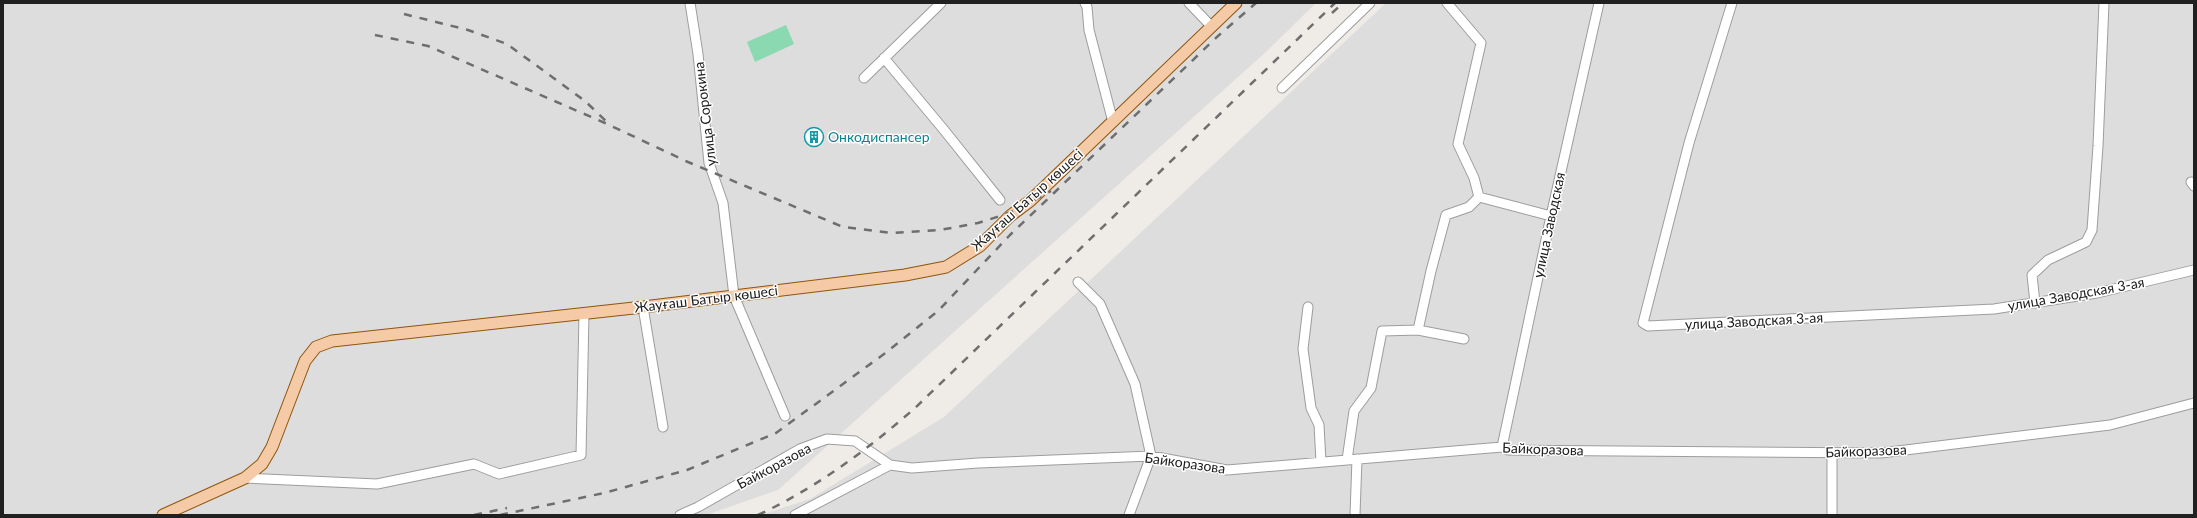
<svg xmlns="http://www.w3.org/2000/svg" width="2197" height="518" font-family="Lato,sans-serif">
  <rect width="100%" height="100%" fill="#efebe7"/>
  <!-- residential -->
  <path fill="#ddd" d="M3,3h1313l-49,48 -489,439 -72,25h-703z
    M1386,3h808v512h-1433l49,-16 134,-82z"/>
  <!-- pitch -->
  <path fill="#8bd9b1" d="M786,25l8,19 -39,18 -8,-20z"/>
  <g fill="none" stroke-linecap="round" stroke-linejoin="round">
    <!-- minor casing -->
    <g stroke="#9d9d9d" stroke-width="11">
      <path id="minor" d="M690,3l8,51 11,109 14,40 11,93 51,120
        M1085,3l2,4 2,23 24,92
        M1189,3l22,23
        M1732,3l-43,140 -46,180 5,3 346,-17 103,-16 97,-23
        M884,58l60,72 56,70
        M864,78l77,-75
        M1282,88l88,-85
        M2191,182l3,4
        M1479,197l72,19
        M1078,282l22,22 35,80 16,72 -22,59
        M2035,303l-3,-28 16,-15 38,-18 6,-12 6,-84 6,-143
        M643,307l20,120
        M1308,307l-5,42 8,59 8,17 2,37
        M1418,330l46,9
        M1502,447l49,-231 48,-213
        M1347,460l7,-49 17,-23 11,-57 36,-1 13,-59 15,-56 23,-8 10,-10 -5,-19 -16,-34 23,-101 -34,-40
        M245,478l132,6 97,-20 25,10 82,-19 3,-141
        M680,515l18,-8 102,-58 27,-10 28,2 35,24 22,3 66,-5 173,-7 76,14 275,-23 6,3 373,3 229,-28 84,-22
        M795,515l95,-50
        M1355,515l2,-56
        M1832,515v-63"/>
    </g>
    <!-- major casing -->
    <g stroke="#90540b" stroke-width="13">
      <path id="major" d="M163,515l82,-37 17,-14 10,-17 33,-86 11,-14 16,-6 311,-34 262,-32 41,-8 34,-21 30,-30 20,-15 206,-198"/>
    </g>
    <!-- minor -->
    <use href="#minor" stroke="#fff" stroke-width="9"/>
    <!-- major -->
    <use href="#major" stroke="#f5caa6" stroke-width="11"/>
    <!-- rail -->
    <path stroke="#6e6e6e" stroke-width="2.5" stroke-dasharray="8 8" stroke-linecap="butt" d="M1332,13l11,-10
      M404,14l64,16 39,14 78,57 22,21
      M375,35l53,11 177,77 83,39 155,65 49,6 48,-3 38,-7 22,-7 18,-7 33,-18
      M474,515l33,-7
      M500,515l104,-22 83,-23 89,-37 108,-79 54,-43 72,-76 208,-199 38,-33
      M758,515c58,-27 109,-65 157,-107l420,-405"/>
  </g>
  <!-- icons -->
  <defs>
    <g id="building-ring" transform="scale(1)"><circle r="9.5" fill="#fff" stroke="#0f9aa8" stroke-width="1.5"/><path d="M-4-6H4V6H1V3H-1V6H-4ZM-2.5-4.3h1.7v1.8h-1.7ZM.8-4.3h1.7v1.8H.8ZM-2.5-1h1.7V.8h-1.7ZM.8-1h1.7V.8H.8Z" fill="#0f9aa8"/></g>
  </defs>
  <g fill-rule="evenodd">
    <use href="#building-ring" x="814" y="137"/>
  </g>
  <g text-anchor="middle" stroke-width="3" stroke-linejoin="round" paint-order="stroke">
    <!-- street labels -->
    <g font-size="14" fill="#202020" stroke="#fff">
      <text transform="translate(705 114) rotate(-97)" y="5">улица Сорокина</text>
      <text transform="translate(1027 200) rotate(-42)" y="5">Жауғаш Батыр көшесі</text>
      <text transform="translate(1549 225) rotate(-78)" y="5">улица Заводская</text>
      <text transform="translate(2076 294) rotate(-10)" y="5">улица Заводская 3-ая</text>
      <text transform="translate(706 299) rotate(-7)" y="5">Жауғаш Батыр көшесі</text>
      <text transform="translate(1754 321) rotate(-3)" y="5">улица Заводская 3-ая</text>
      <text transform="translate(1543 449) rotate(2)" y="5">Байкоразова</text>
      <text transform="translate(1866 451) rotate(-2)" y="5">Байкоразова</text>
      <text transform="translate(1185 463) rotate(8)" y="5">Байкоразова</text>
      <text transform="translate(774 466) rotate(-28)" y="5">Байкоразова</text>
    </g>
    <!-- culture labels -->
    <g font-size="14" fill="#0d838f" stroke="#fff" text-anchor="start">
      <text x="828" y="142">Онкодиспансер</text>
    </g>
  </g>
  <!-- border -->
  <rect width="2197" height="518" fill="none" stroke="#202020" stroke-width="8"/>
</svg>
